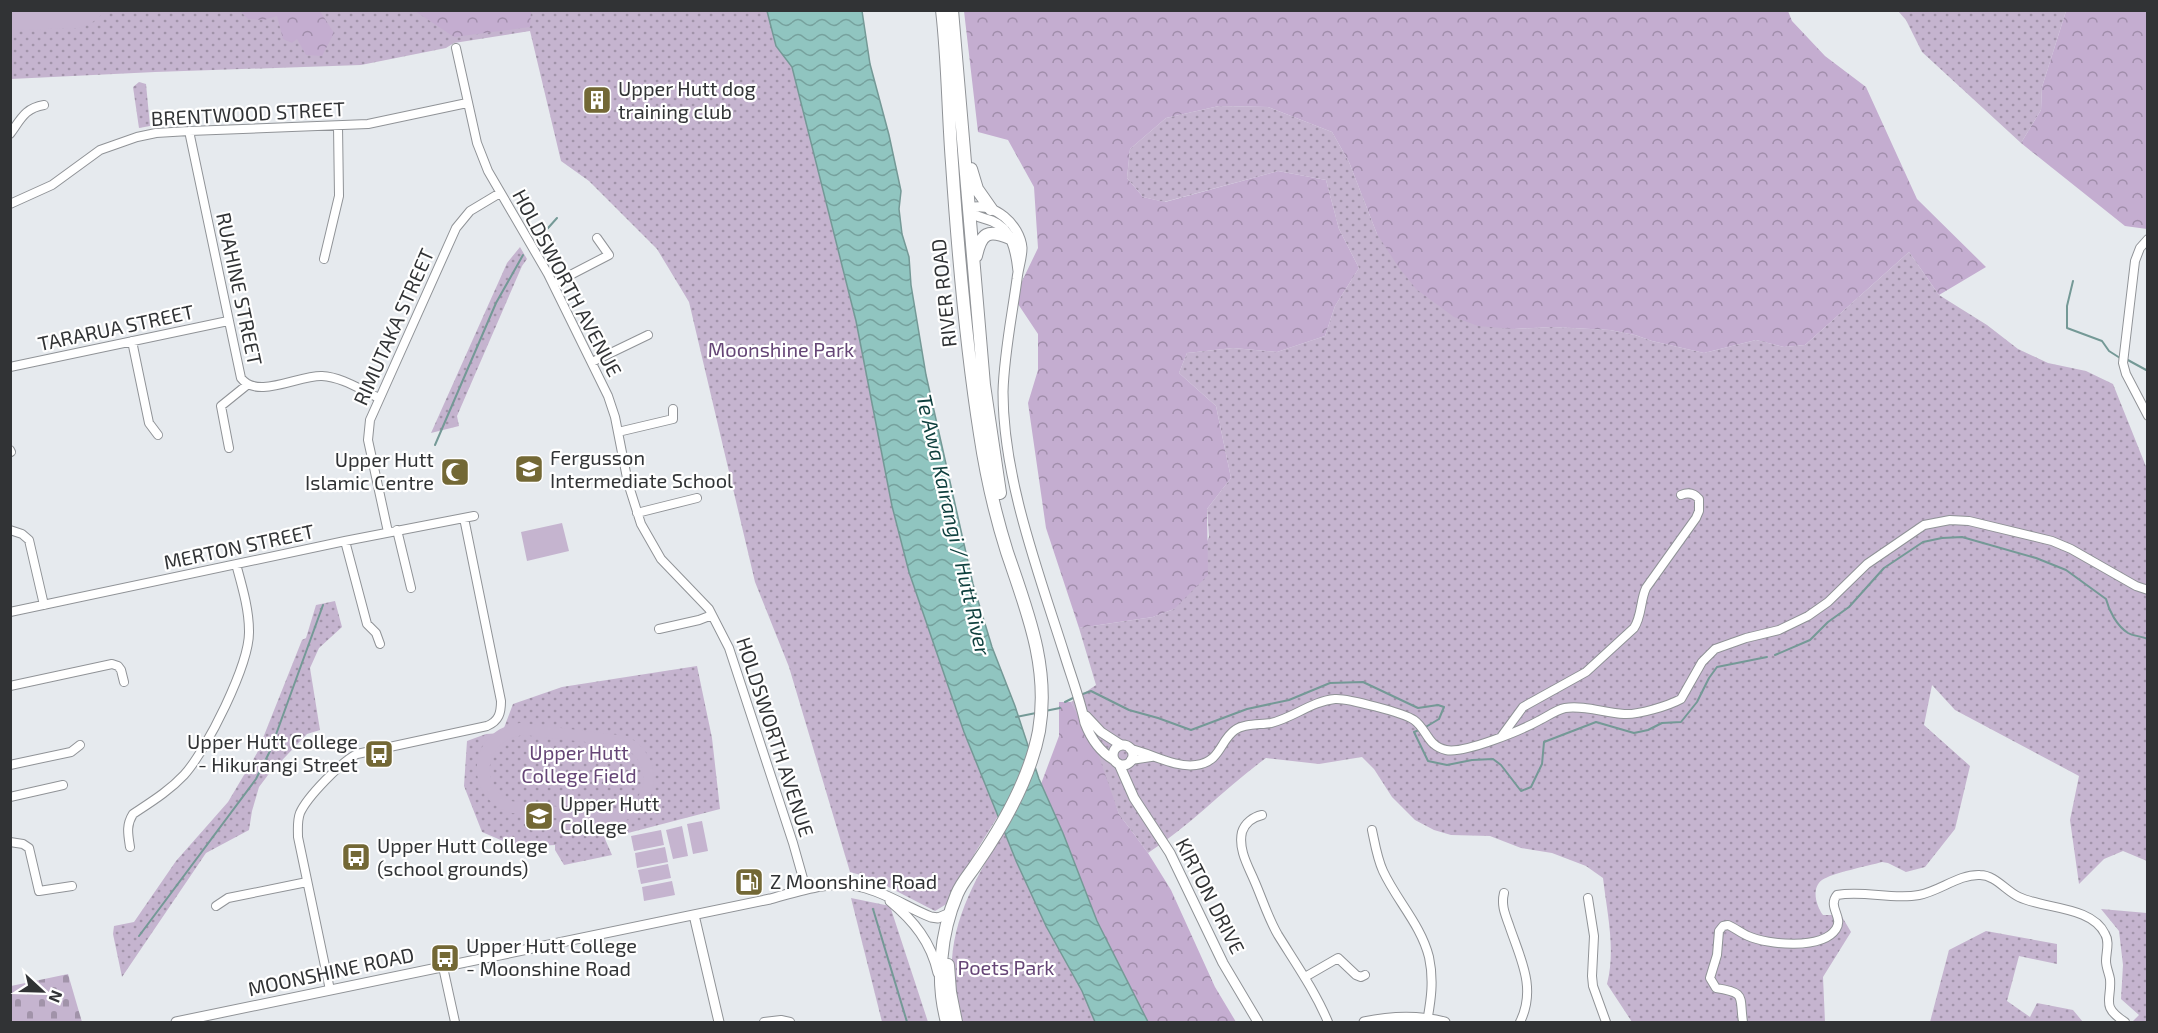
<svg xmlns="http://www.w3.org/2000/svg" width="2158" height="1033" font-family="'Exo 2',sans-serif">
  <defs>
    <pattern id="grass-dots" width="8" height="8" patternUnits="userSpaceOnUse" patternTransform="scale(1.5)"><rect width="8" height="8" fill="#c5b4cf"/><path d="M2 2h.1M6 6h.1" fill="none" stroke="#a193a9" stroke-width="1.8" stroke-linecap="round"/></pattern>
    <pattern id="forest-crowns" width="20" height="18" patternUnits="userSpaceOnUse" patternTransform="scale(1.5)"><rect width="20" height="18" fill="#c4add0"/><path d="M2 6a3 3 0 1 1 6 0M12 15a3 3 0 1 1 6 0" fill="none" stroke="#a08daa"/></pattern>
    <pattern id="cemetery-stones" width="16" height="16" patternUnits="userSpaceOnUse" patternTransform="scale(1.5)"><rect width="16" height="16" fill="#c5b4cf"/><path d="M2 7V4a2 2 0 0 1 4 0v3zM10 15v-3a2 2 0 0 1 4 0v3z" fill="#a193a9"/></pattern>
    <pattern id="water-waves" width="16" height="10" patternUnits="userSpaceOnUse" patternTransform="scale(1.5)"><rect width="16" height="10" fill="#90c5c0"/><path d="M0 5q4-4 8 0t8 0" fill="none" stroke="#76a19d"/></pattern>
  </defs>
  <rect width="100%" height="100%" fill="#e6eaee"/>
  <!-- grass -->
  <path fill="url(#grass-dots)" d="M10,11h757l9,35 16,21 64,254 36,185 17,66 55,160 34,84 -23,37 -25,49 -15,9 -64,-33 -21,-6 -61,-205 -34,-85 -66,-280 -32,-53 -68,-68 -28,-20 -31,-130 -76,12 -8,5 -85,17 -206,7 -144,7z
    M1898,11h168l-24,76 -1,23 -20,33 -99,-91 -16,-32z
    M139,82l7,2 4,42 -11,2 -6,-41z
    M1219,106l49,1 64,25 17,30 28,72 137,95 38,-2 58,3 25,5 17,6 52,12 52,-13 28,7 21,-2 104,-93 30,43 48,30 31,24 30,14 38,8 27,13 34,85v392l-24,-10 -19,8 -25,25 -9,-64 9,-44 -124,-66 -23,-25 -8,40 46,41 -15,63 -30,38 -19,5 -18,-9 -6,-1c-14,4 -50,11 -60,18 -11,8 -6,26 1,35h18l10,17 -28,45 2,45h-193l-25,-38c9,-35 0,-71 -4,-106l-17,-12 -34,-13 -31,-5 -31,-12 -39,-1 -17,-5 -19,-10 -23,-23 -18,-28 -12,-12 -43,7 -53,-6c-41,30 -75,67 -118,95l-29,-39 -30,-75 -18,-37 25,-17 -17,-57 74,-11 21,-8 35,-72 -2,-28 24,-31 -15,-72 -37,-33 8,-20 46,-5 44,4 48,-16 10,-30 24,-38 -20,-39 -13,-49 -48,-9 -114,31 -21,-5 -16,-19 3,-29 36,-31z
    M520,247l7,12 -5,7 -65,150 2,10 -28,7 76,-170z
    M335,601l7,26 -23,21 -9,20 10,62 -13,4 -39,41 -9,12 -7,24 -3,19 -43,23 -84,124 -9,-43 1,-8 20,-4 42,-61 52,-59 29,-49 45,-113 4,-2 10,-33z
    M697,666l15,72 8,71 -115,30 7,16 -48,10 -9,-15v-5l-38,2 -35,-15 -18,-46 3,-45 19,-7 16,-1 11,-29 49,-17z
    M1004,831l42,95 36,65 13,31h-134c-3,-14 -8,-30 -9,-45 -3,-55 25,-101 52,-146z
    M851,898l39,8 38,116h-46z
    M2101,909l46,4v109h-15l7,-7 -18,-16 2,-34 -4,-34z
    M1986,931l71,13v20l-38,-8 -12,45 23,16 7,-14 36,7 10,12h-153l19,-72z"/>
  <!-- forest -->
  <path fill="url(#forest-crowns)" d="M240,11h80l14,22 -12,23 -16,-1 -9,-16 -5,4 -9,-4 -6,-23 -13,4 -16,-1z
    M415,11h116l-1,16 -76,10z
    M964,11h824l4,10 33,35 41,31 51,112 69,68 -47,28 -30,-43 -104,93 -21,2 -28,-7 -52,13 -52,-12 -17,-6 -25,-5 -58,-3 -38,2 -36,-3 -24,-9 -38,-28 -19,-24 -20,-31 -28,-72 -17,-30 -64,-25 -49,-1 -53,12 -36,31 -3,29 16,19 22,5 113,-31 48,9 13,49 20,39 -24,38 -10,30 -48,16 -44,-4 -46,5 -8,20 37,33 15,72 -24,31 1,66 -34,34 -21,8 -74,11 -33,-100 -18,-125 10,-33v-36l-24,-36 24,-50 -4,-61 -26,-47 -30,-8z
    M2066,11h80l2,21 -1,197 -22,-3 -104,-83 20,-33 1,-23z
    M1059,702h12l27,52 21,60 29,39 23,37 44,97 21,35h-88l-51,-101 -34,-88 -22,-49 18,-48z"/>
  <!-- cemetery -->
  <path fill="url(#cemetery-stones)" d="M68,974l14,48h-71v-36z"/>
  <!-- pitch -->
  <path fill="#c5b4cf" fill-rule="evenodd" d="M10,11l1,-1 94,1c-8,9 -15,14 -27,17l-67,2z
    M562,523l7,28 -42,10 -6,-29z
    M520,723l107,13c15,8 26,22 27,40 1,22 -14,42 -36,47 -12,2 -25,-1 -37,-2 -23,-3 -46,-5 -69,-8 -51,-15 -45,-84 8,-90zM524,735l97,11c34,16 28,60 -9,67l-102,-12c-33,-19 -24,-62 14,-66z
    M702,821l6,30 -15,3 -6,-30z
    M682,826l6,30 -15,3 -7,-29z
    M661,830l3,15 -30,6 -3,-15z
    M665,847l3,15 -31,6 -2,-15z
    M668,864l3,14 -30,6 -3,-14z
    M672,881l3,14 -31,6 -2,-14z"/>
  <!-- water -->
  <path fill="url(#water-waves)" stroke="#749996" stroke-width="1.5" d="M767,11h95l8,53 19,71 12,56 -2,18 3,25 7,23 2,28 15,90 47,209 19,63 23,59 24,73 24,54 34,88 51,101h-53l-13,-31 -36,-65 -29,-63 -53,-131 -55,-160 -17,-66 -36,-185 -64,-254 -16,-21z"/>
  <g fill="none" stroke-linecap="round" stroke-linejoin="round">
    <!-- stream -->
    <path stroke="#749996" stroke-width="2" d="M540,237l17,-19
      M2073,281l-6,25v22l35,13 7,10 11,7
      M2126,359l22,12
      M435,445l61,-142 27,-48
      M1775,655l35,-15 18,-18 21,-15 35,-39 39,-26 19,-4 20,-1 74,21 30,12 40,29c3,12 11,27 22,34 5,3 13,3 20,6
      M1080,695l11,-4 38,19 29,8 33,12 56,-21 42,-9 41,-17 33,-1 55,26 20,-3 6,2 -5,12 -15,9
      M1065,702l10,-5
      M1045,711l15,-3
      M1016,717l20,-4
      M1419,730l-5,2 14,29 19,4 25,-5 21,-1 8,6 20,26 10,-4 11,-23 2,-22 52,-20 38,11 14,-3 14,-7 19,-1 16,-20 12,-24 8,-11 50,-10
      M873,909l34,113
      M139,936l117,-157 14,-28 53,-146"/>
    <!-- minor casing -->
    <g stroke="#909397" stroke-width="10">
      <path id="minor" d="M456,48l21,95 11,28 60,103 60,122 7,21 13,66 13,41 20,35 48,50 20,39 64,195 13,46
        M189,131l52,247c16,22 58,-3 81,-2 20,1 39,14 57,22
        M10,134c11,-15 15,-26 34,-29
        M10,204l42,-19 48,-35 37,-13 19,-4 33,-2 179,-7 99,-21
        M2148,239l-8,9 -5,13 -12,102 3,11 22,42
        M324,259l15,-63 -1,-70
        M553,284l56,-29 -12,-17
        M132,341l17,82 9,12
        M592,362l56,-27
        M10,367l218,-46
        M618,432l55,-13v-10
        M229,448l-8,-42 26,-21
        M10,450l1,2
        M637,513l60,-15
        M10,530l12,4 7,6 15,65
        M397,530l14,58
        M388,532l-20,-92 2,-20 86,-192 14,-17 30,-18
        M345,541l22,83 9,9 4,11
        M10,612l335,-71 129,-25
        M659,629l40,-9 13,-5
        M10,686l102,-22 6,2 3,4 3,12
        M1501,737l22,-30 63,-35 48,-44c8,-12 6,-27 12,-40l50,-70 3,-7v-12c-5,-6 -11,-7 -18,-4
        M1130,749c21,4 44,19 66,16 25,-3 24,-25 39,-35 10,-7 25,-5 36,-7 22,-5 41,-22 64,-24 12,-1 69,14 79,21 13,9 13,26 32,30 18,4 76,-20 94,-30 8,-4 16,-10 25,-12 19,-3 40,5 59,6 14,1 44,-8 57,-15l21,-37 13,-13 31,-11 33,-8 29,-14 20,-14 39,-38 57,-39 26,-5 19,1 83,20 19,8 65,37 12,4
        M1131,760l20,-3
        M10,765l61,-13 9,-7
        M10,797l53,-12
        M1262,815c-9,2 -17,8 -20,17 -4,17 6,34 12,48 8,18 14,38 24,55 18,29 37,56 50,87
        M1372,830c3,14 5,28 11,41 14,30 38,54 46,86 5,23 2,43 -2,65
        M10,842l13,2 6,4 10,43 33,-5
        M130,847c-2,-13 -4,-22 3,-33 18,-12 36,-23 51,-39 22,-24 66,-111 65,-144 0,-22 -7,-45 -13,-67
        M1504,893c-3,12 1,21 5,32 11,33 28,63 11,97
        M1588,898l6,38 -2,40 1,10 13,36
        M216,906l12,-8 79,-16
        M443,967l12,55
        M1305,977l33,-19 18,17 5,2 4,-2
        M330,990l-32,-153c0,-8 -1,-16 2,-24 7,-16 41,-51 57,-59l130,-28c12,-5 14,-13 14,-25l-37,-183
        M764,1022l17,-2 9,2
        M1743,1022c-4,-26 4,-29 -27,-34l-6,-10 7,-23 2,-24 4,-5 5,-1c7,3 13,8 20,11 20,9 74,14 88,-7 8,-12 -9,-22 1,-34 27,-5 55,5 82,0 21,-4 40,-21 61,-20 15,0 26,16 39,22 25,12 73,9 86,37 5,8 1,18 1,27 0,6 3,12 4,18 2,21 -10,27 15,43"/>
    </g>
    <!-- tertiary casing -->
    <g stroke="#909397" stroke-width="11">
      <path id="tertiary" d="M1018,271c-2,-19 -6,-42 -26,-50 -8,-3 -17,-4 -23,-10l1,-3c24,-7 50,17 52,40 0,10 -4,21 -5,31 -5,37 -13,75 -14,113 0,86 35,179 61,261 7,23 16,46 21,70 6,16 14,28 29,37
        M1086,716l15,16 20,13
        M1113 755a10 10 0 1 1 20 0a10 10 0 1 1-20 0Z
        M1119,764l15,34 36,55 53,110 35,59
        M890,901c24,20 41,41 48,72
        M694,915l25,107
        M176,1022l594,-123c29,-8 62,-20 92,-12 25,6 46,21 69,30l7,1 12,-5
        M1364,1022c28,-6 53,-7 81,0"/>
    </g>
    <!-- trunk casing -->
    <g stroke="#909397" stroke-width="14">
      <path id="trunk" d="M942,10c6,51 6,102 10,153 6,90 14,182 28,271 6,40 15,80 27,118 20,59 43,115 32,179 -9,47 -35,93 -62,132 -7,11 -15,19 -20,31 -17,40 -21,87 -10,128
        M952,10l32,375 16,108
        M971,169l6,20 14,20
        M976,256c5,-23 12,-27 34,-18
        M948,965l2,27 6,30"/>
    </g>
    <!-- minor -->
    <use href="#minor" stroke="#fff" stroke-width="8"/>
    <!-- tertiary -->
    <use href="#tertiary" stroke="#fff" stroke-width="9"/>
    <!-- trunk -->
    <use href="#trunk" stroke="#fff" stroke-width="12"/>
  </g>
  <!-- icons -->
  <defs>
    <g id="building-square" transform="scale(1.5)"><rect x="-9" y="-9" width="18" height="18" rx="4" fill="#736835" stroke="#fff"/><path d="M-4-6H4V6H1V3H-1V6H-4ZM-2.5-4.3h1.7v1.8h-1.7ZM.8-4.3h1.7v1.8H.8ZM-2.5-1h1.7V.8h-1.7ZM.8-1h1.7V.8H.8Z" fill="#fff"/></g>
    <g id="school-square" transform="scale(1.5)"><rect x="-9" y="-9" width="18" height="18" rx="4" fill="#736835" stroke="#fff"/><path d="M0-5L7-2L0 1L-7-2ZM-4 1L0 2.5L4 1V4Q0 6-4 4Z" fill="#fff"/></g>
    <g id="mosque-square" transform="scale(1.5)"><rect x="-9" y="-9" width="18" height="18" rx="4" fill="#736835" stroke="#fff"/><path d="M3.5-4.9A6 6 0 1 0 3.5 4.9A5 5 0 1 1 3.5-4.9Z" fill="#fff"/></g>
    <g id="bus-square" transform="scale(1.5)"><rect x="-9" y="-9" width="18" height="18" rx="4" fill="#736835" stroke="#fff"/><path d="M-5-6H5V4H4V6H2V4H-2V6H-4V4H-5ZM-3.5-4V0h7V-4ZM-3.5 1.2v1.5H-2V1.2ZM2 1.2v1.5H3.5V1.2Z" fill="#fff"/></g>
    <g id="fuel-square" transform="scale(1.5)"><rect x="-9" y="-9" width="18" height="18" rx="4" fill="#736835" stroke="#fff"/><path d="M-5.5-6h7V0h2V4h1.3V-2.5L3-4.5l.8-.8L6-3V5H2.5V1h-1V6h-7ZM-4.2-4.7v3.2H.2V-4.7Z" fill="#fff"/></g>
  </defs>
  <g fill-rule="evenodd">
    <use href="#building-square" x="597" y="100"/>
    <use href="#school-square" x="529" y="469"/>
    <use href="#mosque-square" x="455" y="472"/>
    <use href="#bus-square" x="379" y="754"/>
    <use href="#school-square" x="539" y="816"/>
    <use href="#bus-square" x="356" y="857"/>
    <use href="#fuel-square" x="749" y="882"/>
    <use href="#bus-square" x="445" y="958"/>
  </g>
  <g text-anchor="middle" stroke-width="4.5" stroke-linejoin="round" paint-order="stroke">
    <!-- poi labels -->
    <g font-size="20" fill="#313335" stroke="#fff" text-anchor="start">
      <text x="618" y="96">Upper Hutt dog<tspan x="618" dy="23">training club</tspan></text>
      <text x="550" y="465">Fergusson<tspan x="550" dy="23">Intermediate School</tspan></text>
      <text x="434" y="467" text-anchor="end">Upper Hutt<tspan x="434" dy="23">Islamic Centre</tspan></text>
      <text x="358" y="749" text-anchor="end">Upper Hutt College<tspan x="358" dy="23">- Hikurangi Street</tspan></text>
      <text x="560" y="811">Upper Hutt<tspan x="560" dy="23">College</tspan></text>
      <text x="377" y="853">Upper Hutt College<tspan x="377" dy="23">(school grounds)</tspan></text>
      <text x="770" y="889">Z Moonshine Road</text>
      <text x="466" y="953">Upper Hutt College<tspan x="466" dy="23">- Moonshine Road</tspan></text>
    </g>
    <!-- street labels -->
    <g font-size="20" fill="#313335" stroke="#fff">
      <text transform="translate(248 114) rotate(-3)" y="7">BRENTWOOD STREET</text>
      <text transform="translate(567 283) rotate(62)" y="7">HOLDSWORTH AVENUE</text>
      <text transform="translate(239 289) rotate(78)" y="7">RUAHINE STREET</text>
      <text transform="translate(944 293) rotate(-96)" y="7">RIVER ROAD</text>
      <text transform="translate(394 327) rotate(-66)" y="7">RIMUTAKA STREET</text>
      <text transform="translate(116 328) rotate(-12)" y="7">TARARUA STREET</text>
      <text transform="translate(239 547) rotate(-12)" y="7">MERTON STREET</text>
      <text transform="translate(775 737) rotate(72)" y="7">HOLDSWORTH AVENUE</text>
      <text transform="translate(1210 896) rotate(63)" y="7">KIRTON DRIVE</text>
      <text transform="translate(331 972) rotate(-12)" y="7">MOONSHINE ROAD</text>
    </g>
    <!-- park labels -->
    <g font-size="20" fill="#654576" stroke="#fff">
      <text x="781" y="357">Moonshine Park</text>
      <text x="579" y="760">Upper Hutt<tspan x="579" dy="23">College Field</tspan></text>
      <text x="1006" y="975">Poets Park</text>
    </g>
    <!-- water labels -->
    <g font-size="21" font-style="italic" fill="#0e3f3d" stroke="#fff">
      <text transform="translate(953 525) rotate(77)" y="7">Te Awa Kairangi / Hutt River</text>
    </g>
  </g>
  <!-- border -->
  <rect width="2158" height="1033" fill="none" stroke="#313335" stroke-width="24"/>
  <!-- north arrow -->
  <g transform="translate(42 991) rotate(112)" stroke="#ffffff" stroke-width="4.5" paint-order="stroke">
  <path d="M0-4.5L10 22L0 15L-10 22Z" fill="#313335"/>
  <text y="-9" font-size="16" font-weight="bold" text-anchor="middle" fill="#313335">N</text>
  </g>
</svg>
